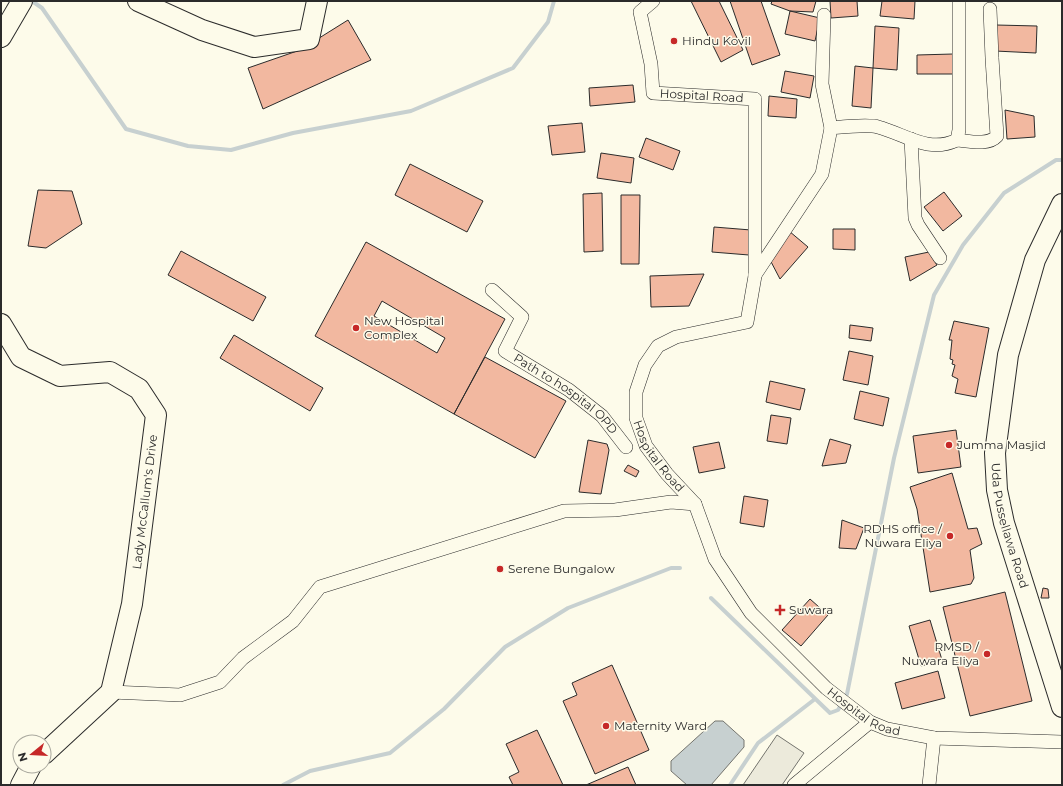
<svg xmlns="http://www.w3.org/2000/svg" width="1063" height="786" font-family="Montserrat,sans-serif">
  <rect width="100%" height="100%" fill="#fdfbea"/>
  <!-- parking -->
  <path fill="#eceadb" stroke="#74746e" d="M777,735l27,18 -22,32h-39z"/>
  <!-- water -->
  <path fill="#c7d0d0" stroke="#74746e" d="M715,721h8l21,19v7l-33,38h-24l-16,-14v-10z"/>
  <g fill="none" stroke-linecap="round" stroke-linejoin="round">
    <!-- stream -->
    <path stroke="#c7d0d0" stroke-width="4" d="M32,1l10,7 84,121 62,17 43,4 62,-17 118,-22 102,-43 35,-46 6,-21
      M711,598l119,115 8,-3 9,-16 47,-236 40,-163 29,-50 41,-52 52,-33h6
      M283,785l27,-14 80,-18 54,-44 61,-62 63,-39 103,-40h9
      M730,785l28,-42 57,-44"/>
  </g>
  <!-- building -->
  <path fill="#f2b8a0" stroke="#2b2b2b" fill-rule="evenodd" d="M691,1h28l24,49 -22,12z
    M730,1h31l19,54 -28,10z
    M772,1h44l-3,11 -23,-1 -19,-7z
    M830,1h27l1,15 -27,2z
    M882,1h33l-1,18 -34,-3z
    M790,11l30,7 -5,23 -30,-7z
    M348,20l23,40 -108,49 -15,-41 52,-18z
    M996,25l41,1 -1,27 -41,-2z
    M875,26l24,2 -2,42 -24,-2z
    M953,54v20h-36v-19z
    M855,66l18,2 -2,40 -19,-2z
    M785,71l29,5 -4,22 -29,-6z
    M633,85l2,17 -45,4 -1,-18z
    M769,96l28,3 -1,19 -28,-2z
    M1005,110l29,6 1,21 -28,2z
    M582,123l3,29 -33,3 -4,-29z
    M646,138l34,13 -7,19 -34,-13z
    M601,153l33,5 -3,25 -34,-5z
    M410,164l73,37 -16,31 -72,-37z
    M38,190l34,1 10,33 -36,24 -18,-2z
    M944,192l18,24 -19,15 -19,-24z
    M602,193l1,58 -19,1 -1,-58z
    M621,195h19l-1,69h-18z
    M714,227l37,3 -2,25 -37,-3z
    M833,229h22v21l-22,-1z
    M789,231l19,16 -28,32 -12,-23z
    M366,242l139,77 -51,95 -139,-78zM382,301l63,37 -8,15 -63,-37z
    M181,251l85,46 -13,24 -85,-46z
    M929,252l8,13 -27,16 -5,-24z
    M704,274l-15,32 -38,1 -1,-31z
    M954,321l35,7 -13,69 -21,-4 3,-14 -6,-3 3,-11 -3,-1 1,-4 -3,-1 2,-19h-3z
    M850,325l23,3 -2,13 -22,-3z
    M234,335l89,53 -13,23 -90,-53z
    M849,351l24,5 -5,29 -25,-5z
    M485,357l81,44 -31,57 -81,-44z
    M770,381l35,8 -5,21 -34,-8z
    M860,391l29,7 -6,28 -29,-7z
    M771,415l20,3 -4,26 -20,-3z
    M956,430l5,37 -43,6 -5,-37z
    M830,439l21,6 -5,18 -24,3z
    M588,440l19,4 2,6 -8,44 -22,-2z
    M719,442l6,26 -26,5 -6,-26z
    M628,465l11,6 -3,6 -12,-6z
    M952,473l16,56 9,-1 5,16 -12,6 4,28 -3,6 -41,8 -13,-83 -7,-22z
    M744,496l24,4 -4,27 -24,-4z
    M842,520l22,8 -8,21 -17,-1z
    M1043,588l5,1 1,9h-8z
    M1005,592l27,109 -62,15 -27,-109z
    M810,599l18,16 -27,31 -19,-16z
    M930,620l12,40 -21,6 -12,-40z
    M612,665l37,85 -54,24 -32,-73 14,-6 -5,-12z
    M938,671l7,27 -43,11 -7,-26z
    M537,730l26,55h-50l-4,-8 10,-5 -13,-28z
    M628,767l8,18h-50z"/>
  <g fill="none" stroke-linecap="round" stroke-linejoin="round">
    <!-- minor casing -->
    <g stroke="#2b2b2b" stroke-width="14">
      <g id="minor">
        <path id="s1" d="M653,1l-13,11 11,52 2,29 102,6v177l-8,46 -71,15 -18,9 -13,19 -9,27v26l10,28 21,28 28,30 20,55 36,54 75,75 44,34 17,7 47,9 128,4"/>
        <path d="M824,15l-2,69 9,44"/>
        <path d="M911,139l4,79 3,7 22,33"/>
        <path d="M957,140c12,1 31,6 40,-4l-5,-78 -2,-49"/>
        <path d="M755,275l67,-101 9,-46c11,-1 38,-4 47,-1 27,7 50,27 79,13l2,-10v-129"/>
        <path id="s2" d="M492,290l30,27 -17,34 64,39 33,26 24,31"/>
        <path d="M111,692l69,3 40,-13 23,-24 50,-37 27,-34 244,-76 51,-1 56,-8 24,2"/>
        <path d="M794,785l76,-63"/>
        <path d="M929,785l5,-47"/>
      </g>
    </g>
    <!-- primary casing -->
    <g stroke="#2b2b2b" stroke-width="22">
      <g id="primary">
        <path d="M138,1l64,29 52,17 55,-8 8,-38"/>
        <path d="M1,37l21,-36"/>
        <path id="s3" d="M1062,204l-27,56 -27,95 -13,98 2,37 7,33 58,184"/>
        <path d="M1,324l20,33 39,19 50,-4 29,17 17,26 -24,189 -21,88 -67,62"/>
        <path d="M21,785l10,-19"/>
      </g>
    </g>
    <!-- minor -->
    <use href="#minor" stroke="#fdfbea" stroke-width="13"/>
    <!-- primary -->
    <use href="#primary" stroke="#fdfbea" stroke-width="20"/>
  </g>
  <!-- markers -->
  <g fill="#c62828" stroke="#fdfbea" stroke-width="1.5">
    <circle cx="674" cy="41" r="4"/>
    <circle cx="356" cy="328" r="4"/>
    <circle cx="949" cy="445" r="4"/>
    <circle cx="950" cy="536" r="4"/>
    <circle cx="500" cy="569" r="4"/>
    <path d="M778 604h4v4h4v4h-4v4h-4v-4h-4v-4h4z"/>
    <circle cx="987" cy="654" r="4"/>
    <circle cx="606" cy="726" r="4"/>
  </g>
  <g text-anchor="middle" stroke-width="3" stroke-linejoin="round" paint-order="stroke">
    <!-- poi labels -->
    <g font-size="12" fill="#2b2b2b" stroke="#fdfbea" text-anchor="start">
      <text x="682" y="45">Hindu Kovil</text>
      <text x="364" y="325">New Hospital<tspan x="364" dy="14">Complex</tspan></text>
      <text x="957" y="449">Jumma Masjid</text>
      <text x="942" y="533" text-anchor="end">RDHS office /<tspan x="942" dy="14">Nuwara Eliya</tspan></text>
      <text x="508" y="573">Serene Bungalow</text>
      <text x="789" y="614">Suwara</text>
      <text x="979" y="651" text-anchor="end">RMSD /<tspan x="979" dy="14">Nuwara Eliya</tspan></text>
      <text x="614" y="730">Maternity Ward</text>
    </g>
    <!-- street labels -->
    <g font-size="12" fill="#2b2b2b" stroke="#fdfbea">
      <text dy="4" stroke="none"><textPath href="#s1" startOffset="148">Hospital Road</textPath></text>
      <text dy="4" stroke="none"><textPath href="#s2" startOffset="153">Path to hospital OPD</textPath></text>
      <text dy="4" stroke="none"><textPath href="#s1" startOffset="640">Hospital Road</textPath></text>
      <text transform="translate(145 502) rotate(-83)" y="4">Lady McCallum's Drive</text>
      <text dy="4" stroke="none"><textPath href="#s3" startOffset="334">Uda Pussellawa Road</textPath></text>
      <text dy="4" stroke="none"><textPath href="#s1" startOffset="976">Hospital Road</textPath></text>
    </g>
  </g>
  <!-- border -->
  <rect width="1063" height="786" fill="none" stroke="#2b2b2b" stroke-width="4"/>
  <!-- north arrow -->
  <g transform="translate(32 754) rotate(252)"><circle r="19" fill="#fdfbea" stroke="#a9a89e"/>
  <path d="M0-3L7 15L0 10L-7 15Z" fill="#c62828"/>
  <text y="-6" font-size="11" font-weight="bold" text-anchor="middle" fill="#2b2b2b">N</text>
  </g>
</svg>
